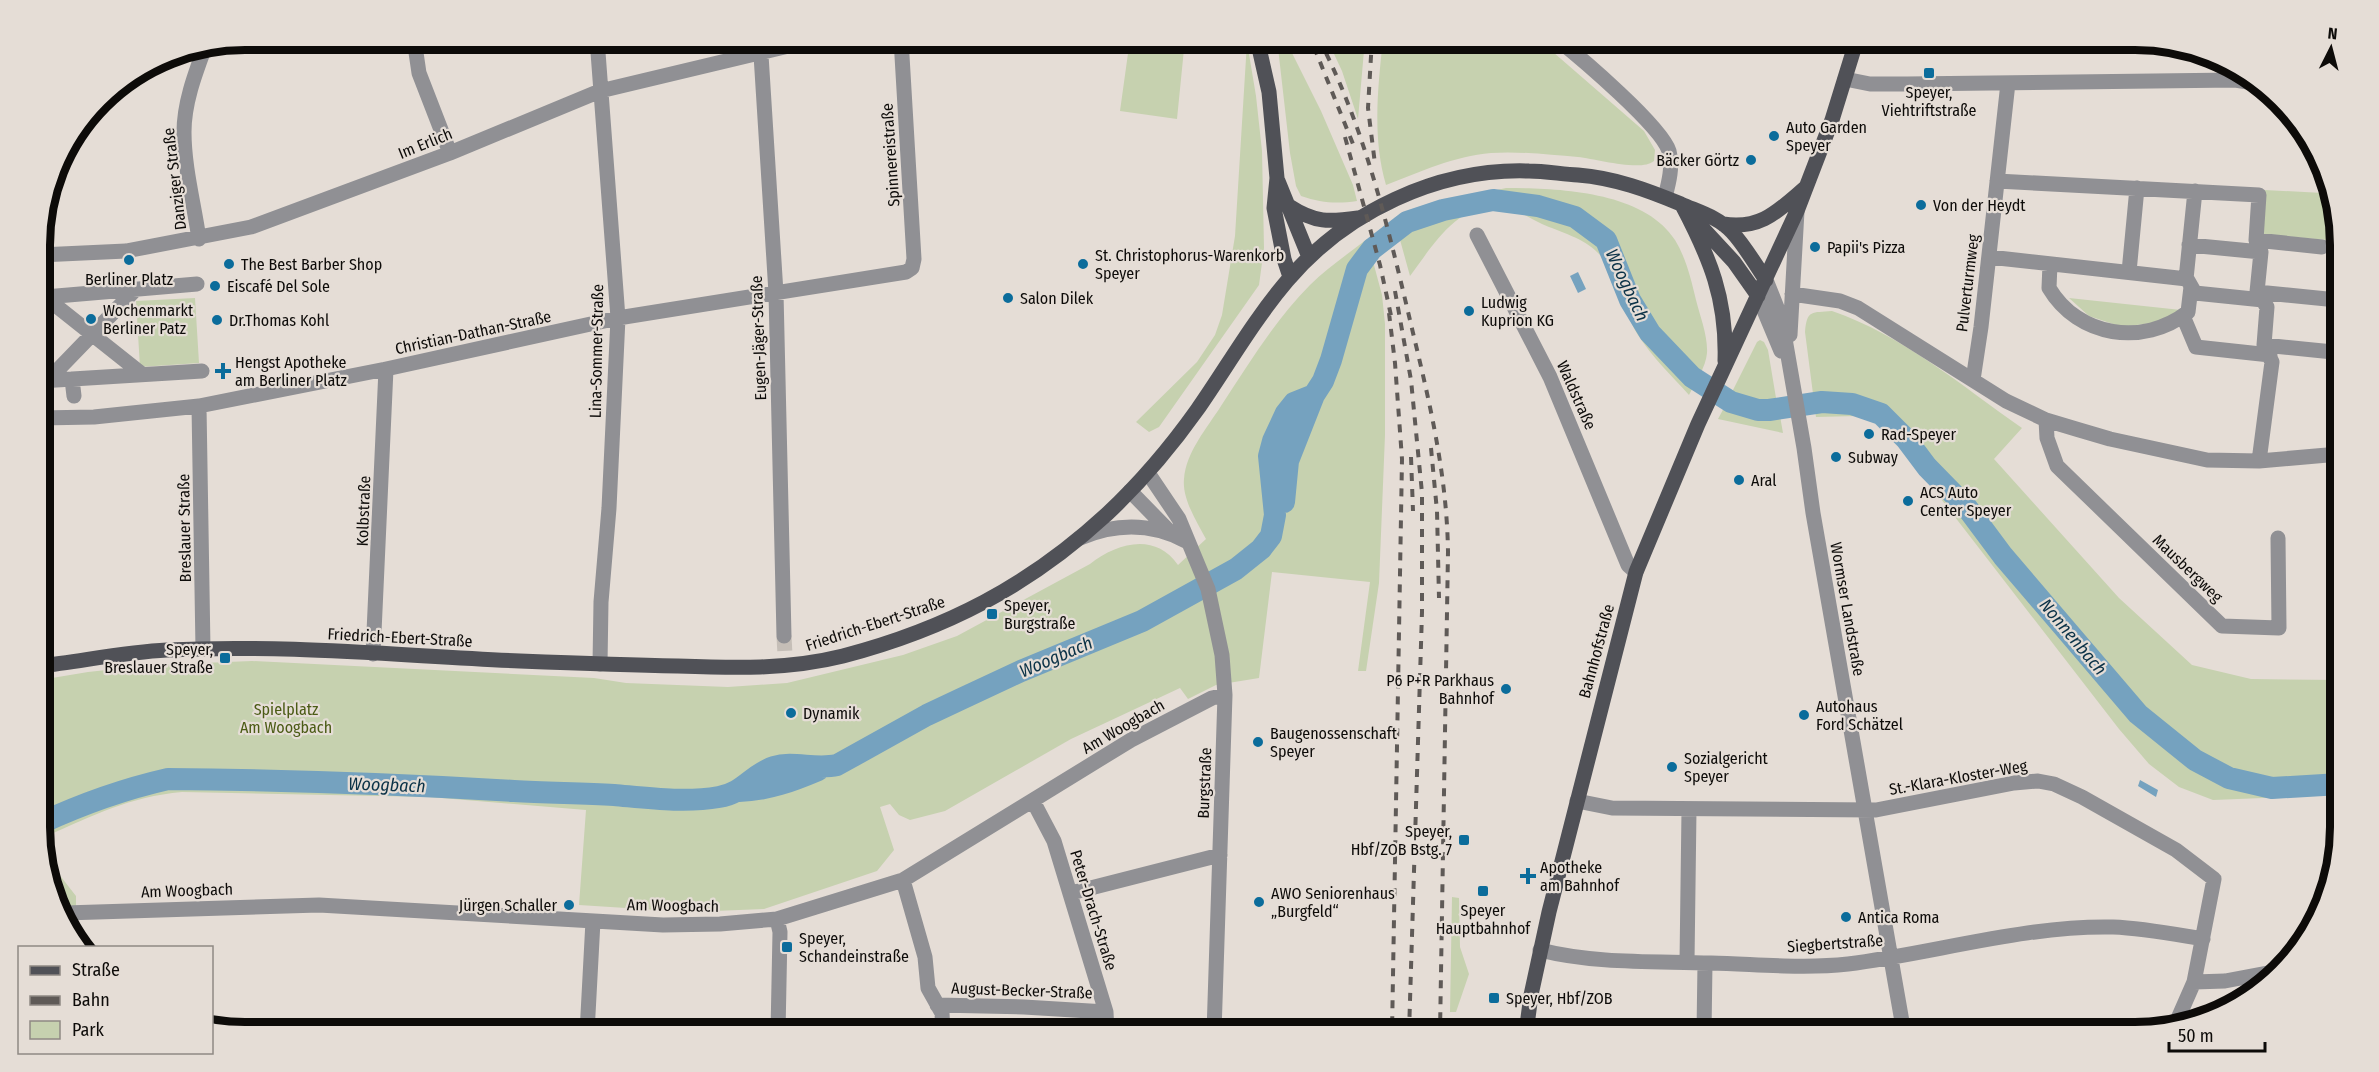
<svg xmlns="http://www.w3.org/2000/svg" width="2379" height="1072" font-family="'Fira Sans Condensed',sans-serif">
  <rect width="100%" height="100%" fill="#e5ddd6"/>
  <!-- green -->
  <path fill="#c6d1af" d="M1130,39h55l-8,80 -57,-8z
    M1277,39h8l36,72 32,74 4,16c-20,3 -36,2 -56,-5l-5,-10 -6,-33z
    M1327,39h38l-7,80 -16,-48z
    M1383,39h155l106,92 11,19 -1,11c-13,11 -57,-2 -76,-4 -28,-2 -58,-6 -87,-4 -37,3 -71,19 -105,32 -14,-48 -8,-98 -3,-146z
    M1247,42l9,54 6,55 2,97 -5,37 -100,142 -10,5 -13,-10 61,-60 18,-27 7,-20 13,-79z
    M1506,188c52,0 138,3 169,52 11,18 16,39 21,60 4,16 12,36 11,53 -1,14 -12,30 -18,42 -17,-19 -37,-38 -51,-60 -16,-25 -18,-60 -40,-82 -14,-15 -38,-21 -56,-29 -11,-5 -22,-13 -34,-16 -47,-11 -74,36 -98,68l-16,-58 49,-16z
    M2264,190l59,3 4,47 -66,-6z
    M1367,239l15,56 3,29v111l-6,148 -13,88h-8l12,-89 -98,-10 -13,106 -43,7 -28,14 -8,-11 -109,51 -126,72 -35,9 -11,-5 -9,-11 -10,3 14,43 -17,21 -113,38 -75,3 -110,-7 7,-95 -157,-13 -247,-5c-53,5 -88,23 -135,44l11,37 18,23v21l-9,1 -26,-63 -1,-175 48,-8 65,-7 99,-4 342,17 32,5 102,4 59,-4 116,-28 54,-19 133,-72c27,-21 65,-32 88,1l28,-26c-9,-17 -24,-40 -22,-60 2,-27 23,-51 37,-73 27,-41 54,-86 89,-121 17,-17 38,-31 57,-46z
    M195,298l4,65 -59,4 -4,-66z
    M2069,298l112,12 -23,12 -36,5 -33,-11z
    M1832,311c70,24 130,75 190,117l-28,31 125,139 73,67 59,14 89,1v115l-127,5 -34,-13 -30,-23 -30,-35 -236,-305 -26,-8 -41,1 -11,-85c2,-23 7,-19 27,-21z
    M1760,340l4,2 4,8 9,54 -19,1 -28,-9 27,-54z
    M1725,406l33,9 22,1 3,17 -65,-14z
    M1452,897l7,1 1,49 9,27 -13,38h-6z"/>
  <!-- water -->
  <path fill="#75a2bf" d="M1578,272l8,17 -8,4 -8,-17z
    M2140,780l18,10 -2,7 -18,-11z"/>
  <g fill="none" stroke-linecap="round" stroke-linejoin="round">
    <!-- river -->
    <path stroke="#75a2bf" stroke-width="22" d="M1284,502l4,-41 26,-66
      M739,791c29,-1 53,-10 79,-21
      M41,823c41,-19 83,-34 127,-44 116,1 231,5 346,12 33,2 67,2 100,4 34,3 71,8 105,2 25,-4 33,-23 55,-30 19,-6 42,3 63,-2l90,-50 34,-16 60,-28 121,-50 94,-52 25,-20 10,-13 4,-21 -6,-59 4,-15 13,-28 8,-10 20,-8 9,-14 8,-21 26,-91 15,-20 35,-27 36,-12 50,-10 45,6 37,11 31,23 24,60 20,33 42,44 39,25 27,8h11l53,-8 30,2 29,10 25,25 21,28 41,42 35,47 135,158 57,46 34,18 43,10 68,-4"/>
    <!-- minor-tunnel -->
    <path stroke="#c5beb7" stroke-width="15" stroke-dasharray="15 8" stroke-linecap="butt" d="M784,636l1,19"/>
    <!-- minor -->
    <path stroke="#909094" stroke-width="15" d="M414,39l5,34 31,80
      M597,39l21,279 -9,190 -8,94 -1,62
      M760,39l16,254 8,343
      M1557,39c24,19 104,87 112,112 4,15 0,31 -4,46
      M1845,79l25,5h37l328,-4 13,2
      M1997,181l262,14 -3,45 5,12 -4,40 10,15 -3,38 8,17 -13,99
      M1477,235l73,142 78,188 8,7
      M199,239c-5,-35 -15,-72 -15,-107 0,-29 11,-58 21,-85
      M2256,240l66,7
      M2189,245l72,7
      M40,255l86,-4 125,-24 199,-74 150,-62 218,-52
      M1989,257l198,22 8,14 68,7
      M2050,264l-1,24c29,49 94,59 139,24l3,-25
      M2129,272l8,-84
      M2186,279l9,-88
      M1766,280l12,30 6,23 20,115 9,65 91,520
      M2257,292l70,7
      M40,294l5,3 152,-13
      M1792,294l48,7 18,7 148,93 40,19 30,9 34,10 97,21 52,1 80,-7
      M1758,296l23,55
      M45,297l97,77
      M2183,316l13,31 74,8
      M1790,335l7,-124
      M2264,345l69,7
      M72,379l2,17
      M48,380l88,-91
      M1973,380l8,-53 27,-244
      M40,381l162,-10
      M199,406l4,243
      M40,418l54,-1 105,-11 187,-37 232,-51 288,-46 6,-4 2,-9 -13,-220
      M2046,420l1,18 10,28 165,160 57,2 -1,-90
      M1148,473l31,46 29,70 14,66 3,40 -11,338
      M1130,491l40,41
      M1080,538c36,-15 72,-15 106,3
      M373,654l13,-285
      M1033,801l21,40 52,171 1,21
      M1577,801l35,7 264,2 138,-27 24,-2 16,3 28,13 94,53 38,29 -20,103 -18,41
      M903,880l22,77 3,31 14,25 1,20
      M1071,893l149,-38
      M65,913l254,-8 344,20 57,-1 57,-5 126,-39 228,-140 81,-42 13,-3
      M777,919l3,13 -2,101
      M1540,950c55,14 115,11 171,13 45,1 92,6 137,1 86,-11 179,-39 265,-37 30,1 60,7 90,12
      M1687,962l2,-152
      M2194,982l31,-1 53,-10
      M937,1005l87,2 82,5
      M587,1033l6,-112
      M1704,1033l1,-70"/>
    <!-- major -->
    <path stroke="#505157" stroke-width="15" d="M1257,39l12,53 8,86 -3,30 10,51 6,18
      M1278,181l31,76
      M1682,205c28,53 45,94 43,156
      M1289,206c26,17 40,16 69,12
      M1697,222l37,40 24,34
      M1723,224c38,6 55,-13 82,-36
      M40,666c43,-5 85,-14 127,-16 117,-6 236,6 353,11 52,2 105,4 157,5 56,2 110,4 166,-10 103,-27 186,-70 264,-142 34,-32 63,-66 90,-104 30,-43 56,-89 90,-129 58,-69 151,-113 242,-110 16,0 32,3 49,4 37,3 69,15 103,29 18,8 37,13 51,28 13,14 23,32 34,48
      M1526,1033l5,-38 18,-83 87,-340 62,-148 99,-213 35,-91 25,-81"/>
    <!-- rail -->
    <path stroke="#5f5a57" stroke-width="4" stroke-dasharray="8 8" stroke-linecap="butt" d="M1319,39c48,93 71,197 95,298 17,71 33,141 34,215l-8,481
      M1372,39l-4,69 7,56
      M1314,47l39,97
      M1345,137l35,128 12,55
      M1395,291l16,89 11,113v119l-13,421
      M1389,313l6,50 7,96 -10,574
      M1431,448l6,63 2,87
      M1411,457l2,54"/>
  </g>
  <!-- markers -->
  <g fill="#0b6c9b" stroke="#e5ddd6" stroke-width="2">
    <rect x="1923" y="67" width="12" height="12" rx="3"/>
    <circle cx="1774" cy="136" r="6"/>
    <circle cx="1751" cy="160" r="6"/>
    <circle cx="1921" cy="205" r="6"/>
    <circle cx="1815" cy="247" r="6"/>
    <circle cx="129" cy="260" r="6"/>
    <circle cx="229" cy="264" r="6"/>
    <circle cx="1083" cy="264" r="6"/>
    <circle cx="215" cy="286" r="6"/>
    <circle cx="1008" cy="298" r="6"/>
    <circle cx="1469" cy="311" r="6"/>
    <circle cx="91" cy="319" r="6"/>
    <circle cx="217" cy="320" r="6"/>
    <path d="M220 362h6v6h6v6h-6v6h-6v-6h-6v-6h6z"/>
    <circle cx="1869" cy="434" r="6"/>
    <circle cx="1836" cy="457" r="6"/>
    <circle cx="1739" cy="480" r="6"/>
    <circle cx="1908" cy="501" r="6"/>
    <rect x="986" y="608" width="12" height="12" rx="3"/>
    <rect x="219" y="652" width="12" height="12" rx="3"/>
    <circle cx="1506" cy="689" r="6"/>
    <circle cx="791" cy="713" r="6"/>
    <circle cx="1804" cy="715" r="6"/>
    <circle cx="1258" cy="742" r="6"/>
    <circle cx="1672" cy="767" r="6"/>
    <rect x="1458" y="834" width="12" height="12" rx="3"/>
    <path d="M1525 867h6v6h6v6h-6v6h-6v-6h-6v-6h6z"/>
    <rect x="1477" y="885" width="12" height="12" rx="3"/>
    <circle cx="1259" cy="902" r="6"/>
    <circle cx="569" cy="905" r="6"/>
    <circle cx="1846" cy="917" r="6"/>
    <rect x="781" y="941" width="12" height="12" rx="3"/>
    <rect x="1488" y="992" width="12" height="12" rx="3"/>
  </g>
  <g text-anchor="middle" stroke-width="4.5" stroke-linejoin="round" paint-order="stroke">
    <!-- poi labels -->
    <g font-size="16" fill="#0d0b09" stroke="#e5ddd6" text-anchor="start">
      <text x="1929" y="98" text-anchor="middle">Speyer,<tspan x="1929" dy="18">Viehtriftstraße</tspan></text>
      <text x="1786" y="133">Auto Garden<tspan x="1786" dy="18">Speyer</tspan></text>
      <text x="1739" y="166" text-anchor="end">Bäcker Görtz</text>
      <text x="1933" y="211">Von der Heydt</text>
      <text x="1827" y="253">Papii's Pizza</text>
      <text x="1095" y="261">St. Christophorus-Warenkorb<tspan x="1095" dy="18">Speyer</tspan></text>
      <text x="241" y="270">The Best Barber Shop</text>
      <text x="129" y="285" text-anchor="middle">Berliner Platz</text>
      <text x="227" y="292">Eiscafé Del Sole</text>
      <text x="1020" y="304">Salon Dilek</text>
      <text x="1481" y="308">Ludwig<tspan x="1481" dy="18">Kuprion KG</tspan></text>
      <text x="103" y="316">Wochenmarkt<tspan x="103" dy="18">Berliner Patz</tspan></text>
      <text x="229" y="326">Dr.Thomas Kohl</text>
      <text x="235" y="368">Hengst Apotheke<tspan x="235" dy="18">am Berliner Platz</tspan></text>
      <text x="1881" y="440">Rad-Speyer</text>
      <text x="1848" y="463">Subway</text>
      <text x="1751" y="486">Aral</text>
      <text x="1920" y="498">ACS Auto<tspan x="1920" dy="18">Center Speyer</tspan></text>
      <text x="1004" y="611">Speyer,<tspan x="1004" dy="18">Burgstraße</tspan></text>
      <text x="213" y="655" text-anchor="end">Speyer,<tspan x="213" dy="18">Breslauer Straße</tspan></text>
      <text x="1494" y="686" text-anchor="end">P6 P+R Parkhaus<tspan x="1494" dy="18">Bahnhof</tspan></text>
      <text x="1816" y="712">Autohaus<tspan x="1816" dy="18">Ford Schätzel</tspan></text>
      <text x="803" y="719">Dynamik</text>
      <text x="1270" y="739">Baugenossenschaft<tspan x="1270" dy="18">Speyer</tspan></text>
      <text x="1684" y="764">Sozialgericht<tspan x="1684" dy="18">Speyer</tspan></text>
      <text x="1452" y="837" text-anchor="end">Speyer,<tspan x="1452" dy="18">Hbf/ZOB Bstg. 7</tspan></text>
      <text x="1540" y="873">Apotheke<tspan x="1540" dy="18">am Bahnhof</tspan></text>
      <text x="1271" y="899">AWO Seniorenhaus<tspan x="1271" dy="18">„Burgfeld“</tspan></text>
      <text x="557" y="911" text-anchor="end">Jürgen Schaller</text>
      <text x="1483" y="916" text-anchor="middle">Speyer<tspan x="1483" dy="18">Hauptbahnhof</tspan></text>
      <text x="1858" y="923">Antica Roma</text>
      <text x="799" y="944">Speyer,<tspan x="799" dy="18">Schandeinstraße</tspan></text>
      <text x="1506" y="1004">Speyer, Hbf/ZOB</text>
    </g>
    <!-- street labels -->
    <g font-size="16" fill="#0d0b09" stroke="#e5ddd6">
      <text transform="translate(425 143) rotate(-22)" y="6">Im Erlich</text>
      <text transform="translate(890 155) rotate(-94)" y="6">Spinnereistraße</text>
      <text transform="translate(174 179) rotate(-97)" y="6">Danziger Straße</text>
      <text transform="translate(1967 283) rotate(-83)" y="6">Pulverturmweg</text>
      <text transform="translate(473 332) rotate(-12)" y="6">Christian-Dathan-Straße</text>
      <text transform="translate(758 338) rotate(-92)" y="6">Eugen-Jäger-Straße</text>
      <text transform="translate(596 351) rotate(-89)" y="6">Lina-Sommer-Straße</text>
      <text transform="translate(1577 395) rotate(66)" y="6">Waldstraße</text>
      <text transform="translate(363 511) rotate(-88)" y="6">Kolbstraße</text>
      <text transform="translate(184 528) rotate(-91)" y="6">Breslauer Straße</text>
      <text transform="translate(2188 568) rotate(44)" y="6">Mausbergweg</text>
      <text transform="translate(1848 609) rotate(80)" y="6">Wormser Landstraße</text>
      <text transform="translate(875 623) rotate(-18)" y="6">Friedrich-Ebert-Straße</text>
      <text transform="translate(400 637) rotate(3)" y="6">Friedrich-Ebert-Straße</text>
      <text transform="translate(1596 651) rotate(-75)" y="6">Bahnhofstraße</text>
      <text transform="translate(1123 726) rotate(-30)" y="6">Am Woogbach</text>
      <text transform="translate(1958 777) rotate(-10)" y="6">St.-Klara-Kloster-Weg</text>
      <text transform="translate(1204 783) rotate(-88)" y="6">Burgstraße</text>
      <text transform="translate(187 890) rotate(-2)" y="6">Am Woogbach</text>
      <text transform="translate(673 905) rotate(1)" y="6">Am Woogbach</text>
      <text transform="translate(1094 910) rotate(73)" y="6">Peter-Drach-Straße</text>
      <text transform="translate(1835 943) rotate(-4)" y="6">Siegbertstraße</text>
      <text transform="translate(1022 990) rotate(2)" y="6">August-Becker-Straße</text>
    </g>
    <!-- park labels -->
    <g font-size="16" fill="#4b5b15" stroke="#e5ddd6">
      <text x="286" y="715">Spielplatz<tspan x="286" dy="18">Am Woogbach</tspan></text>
    </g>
    <!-- water labels -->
    <g font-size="18" font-style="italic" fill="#0b3247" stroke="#e5ddd6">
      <text transform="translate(1627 285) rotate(65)" y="6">Woogbach</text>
      <text transform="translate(2073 637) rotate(50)" y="6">Nonnenbach</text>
      <text transform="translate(1056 657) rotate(-23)" y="6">Woogbach</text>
      <text transform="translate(387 785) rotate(2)" y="6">Woogbach</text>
    </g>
  </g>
  <!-- crop -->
  <path d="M0 0H2379V1072H0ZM245 50H2135A195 195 0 0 1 2330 245V827A195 195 0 0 1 2135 1022H245A195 195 0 0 1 50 827V245A195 195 0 0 1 245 50Z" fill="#e5ddd6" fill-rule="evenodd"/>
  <path fill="none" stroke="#0d0b09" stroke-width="8" d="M245 50H2135A195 195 0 0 1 2330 245V827A195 195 0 0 1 2135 1022H245A195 195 0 0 1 50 827V245A195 195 0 0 1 245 50Z"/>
  <!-- legend -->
  <rect x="18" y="946" width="195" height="108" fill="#e5ddd6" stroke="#8f8984" stroke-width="1.5"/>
  <rect x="30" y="966" width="30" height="9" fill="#505157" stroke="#8f8984" stroke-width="1.5"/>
  <text x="72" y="976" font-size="18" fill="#0d0b09">Straße</text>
  <rect x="30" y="996" width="30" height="9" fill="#5f5a57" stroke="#8f8984" stroke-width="1.5"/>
  <text x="72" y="1006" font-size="18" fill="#0d0b09">Bahn</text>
  <rect x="30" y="1021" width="30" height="18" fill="#c6d1af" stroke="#8f8984" stroke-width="1.5"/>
  <text x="72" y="1036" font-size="18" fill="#0d0b09">Park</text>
  <!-- north arrow -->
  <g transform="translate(2331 48) rotate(6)" stroke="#e5ddd6" stroke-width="4.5" paint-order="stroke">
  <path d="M0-4.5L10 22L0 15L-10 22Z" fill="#0d0b09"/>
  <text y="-9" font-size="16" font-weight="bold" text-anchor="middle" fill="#0d0b09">N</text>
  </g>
  <!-- scale -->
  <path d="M2169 1042v9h96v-9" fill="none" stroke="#0d0b09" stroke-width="3"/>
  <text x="2178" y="1042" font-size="18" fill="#0d0b09" stroke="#e5ddd6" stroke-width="4.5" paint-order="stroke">50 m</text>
</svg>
